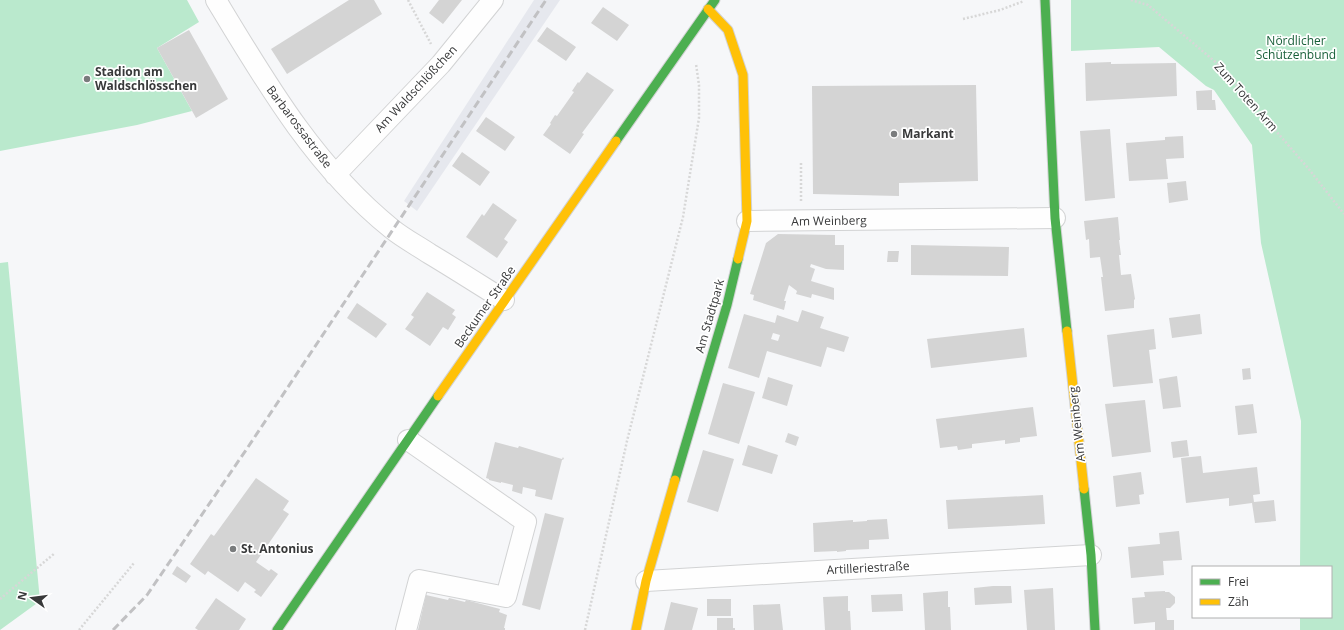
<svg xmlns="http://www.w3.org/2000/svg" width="1344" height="630" font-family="'Open Sans',sans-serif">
  <rect width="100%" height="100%" fill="#f6f7f9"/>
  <!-- built -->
  <path fill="#e6e8ee" d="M534,0h26l-143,211 -13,-10z"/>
  <!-- green -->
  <path fill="#bae9cd" d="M0,0h187l12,22 -42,26 35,63 -55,14 -137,26z
    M1071,0h273v630h-44v-13h31v-50h-31l1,-146 -40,-178 -9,-98 -38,-55 -8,-4 -47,-39 -88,4z
    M8,262l32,339 -40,29v-367z"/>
  <!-- building -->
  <path fill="#d4d4d4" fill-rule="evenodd" d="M349,0h25l8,14 -95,60 -16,-25z
    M439,0h23l-19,24 -14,-11z
    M603,7l26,18 -12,16 -26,-18z
    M547,27l29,20 -10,14 -29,-20z
    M189,30l39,69 -32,19 -39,-70z
    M1111,62v2l65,-1 1,33 -91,5 -1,-38z
    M587,72l27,18 -32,43 2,1 -14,20 -27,-19 8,-11 -1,-1 5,-8 2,1 17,-24 -2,-1 6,-9 1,1z
    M976,85l2,96 -79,2v13l-86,-2 -1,-108z
    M1212,90v10h3l1,10h-19l-1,-19z
    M486,117l29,20 -10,14 -29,-20z
    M1110,129l5,69 -30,3 -5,-70z
    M1183,136l1,22 -18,1 2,20 -39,2 -3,-38 39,-3v-3z
    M462,152l28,20 -10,14 -28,-20z
    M1186,181l2,19 -19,3 -2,-20z
    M493,203l24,17 -13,19 4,3 -11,16 -31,-21 16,-23 2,2z
    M1118,217l2,23h-1l2,15h-2l2,20 10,-1 4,25 -1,1v8l-29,3 -4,-34h2l-3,-20 -10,1 -1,-19 -3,1 -2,-19z
    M778,234l57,1v10h9v25l-18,-1 -15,-5 -1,3 5,2 -4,12 23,7v12l-22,-6 -1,4 -15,-4 1,-3 -8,-6 -5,16h2l-2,9 -31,-10 1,-5 -4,-1 16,-51z
    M911,245l98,2 -1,29 -97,-1z
    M888,251h11l-1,11h-11z
    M427,292l28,18 -3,4 4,3 -8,13 -5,-3 -13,19 -25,-17 9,-12 -3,-2z
    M357,303l30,21 -11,14 -29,-20z
    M802,310l22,7 -4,11 29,9 -5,15 -17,-5 -6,20 -54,-16 -8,27 -31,-10 16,-54 31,9 2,-8 21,7zM773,333l7,2 -2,6 -7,-2z
    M1200,314l2,20 -30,4 -3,-20z
    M1024,328l3,29 -96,11 -4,-29z
    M1154,329l2,20 -7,1 4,33 -40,4 -6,-52z
    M1250,368l1,11 -8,1 -1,-11z
    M1177,376l4,31 -18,2 -4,-30z
    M768,377l25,8 -6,21 -25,-8z
    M723,383l32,9 -16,52 -31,-10z
    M1145,400l6,52 -39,5 -7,-53z
    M1253,404l4,29 -19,2 -3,-29z
    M1033,407l4,29 -17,2v4l-15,2v-4l-33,4v4l-14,2 -1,-4 -17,2 -4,-29z
    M788,433l11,4 -3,9 -11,-4z
    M1187,440l2,16 -16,2 -2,-16z
    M495,442l23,6 1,-2 43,13 1,-2 1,2 -2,1 -10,40 -17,-4 1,-6 -13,-3 -1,7 -10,-3 1,-6 -12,-3v1l-12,-3v-1l-3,-1z
    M748,445l30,10 -6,19 -30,-9z
    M703,450l31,9 -16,53 -31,-10z
    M1201,456l2,17 54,-6 3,27 -7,1 1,7 20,-2 2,21 -21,2 -3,-20 -23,3v-8l-43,5 -5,-45z
    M1141,472l3,22 -5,1 1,9 -24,3 -3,-31z
    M256,478l33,23 -6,9 6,4 -33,48 13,9 2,-2 7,5 -17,23 -7,-5 2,-2 -11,-8 -7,10 -30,-21 -3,4 -15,-11 21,-30 3,2z
    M1043,495l2,29 -97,5 -2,-29z
    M545,513l19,5 -24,92 -18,-5z
    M887,519l2,20 -20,1v9l-23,1v1l-9,1v-1l-23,1 -1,-29 40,-3v2l14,-1v-1z
    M1179,531l3,29 -19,1 1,14 -33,3 -3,-31 32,-3 -1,-11z
    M177,566l14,10 -5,7 -14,-9z
    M993,586h18l1,17 -37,2 -1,-17z
    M1053,588l2,42h-28l-3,-40z
    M948,591v16h2l1,23h-26l-2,-37z
    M1165,591v1h4l6,5v6l-5,5h-4l1,12h7v10h-19v-8l-21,2 -2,-26 13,-1 -1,-5z
    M902,594l1,17 -31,1 -1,-17z
    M426,595l22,5 1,-2 16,4 1,-2 34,9 -1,3 8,3 -3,13h1v2h-87z
    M848,596v15h2l1,19h-26l-2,-33z
    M216,598l30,21 -7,11h-41l-3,-2z
    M707,599h24v17h-24z
    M671,602l27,6 -6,22h-28z
    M780,604l3,26h-29l-1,-25z
    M717,618h16v10h2v2h-18z"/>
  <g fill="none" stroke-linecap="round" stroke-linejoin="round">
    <!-- street casing -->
    <g stroke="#d2d3d4" stroke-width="22">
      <path id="street" d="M216,0c50,83 99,167 176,229 11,9 26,17 38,25 25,15 50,31 74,46
        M335,175l106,-111 52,-64
        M747,221l308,-3
        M646,581l445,-26
        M406,630l13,-50 87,17 20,-75 -118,-82"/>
    </g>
    <!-- fast casing -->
    <g stroke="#d2d3d4" stroke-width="11">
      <path id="fast" d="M1045,0l10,218 12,113
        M616,141l99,-141
        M675,480l52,-175 11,-46
        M1084,489l7,66 4,75
        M277,630l161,-234"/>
    </g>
    <!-- slow casing -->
    <g stroke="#d2d3d4" stroke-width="11">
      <path id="slow" d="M708,9l20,21 15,45 4,146 -9,38
        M1067,331l17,158
        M438,396l178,-255
        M636,630l10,-49 29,-101"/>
    </g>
    <!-- path -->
    <path stroke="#d7d7d7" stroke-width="2.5" stroke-dasharray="2 2" stroke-linecap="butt" d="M408,0l23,44
      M1131,0l17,5 71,60 89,103 36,46
      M963,19l37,-9 24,-9
      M801,201v-39
      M0,599l55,-46
      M79,630l55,-67
      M585,630l42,-189 56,-224 16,-99v-33l-3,-21"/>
    <!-- street -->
    <use href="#street" stroke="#fefefe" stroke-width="20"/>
    <!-- fast -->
    <use href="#fast" stroke="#4caf50" stroke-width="9"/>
    <!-- slow -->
    <use href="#slow" stroke="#ffc107" stroke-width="9"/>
    <!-- rail -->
    <path stroke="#c1c1c3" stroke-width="3" stroke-dasharray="8 4" stroke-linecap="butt" d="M113,630l34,-35 99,-145 300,-450"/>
  </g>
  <!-- markers -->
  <g fill="#7a7c7d" stroke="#fff" stroke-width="1.5">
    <circle cx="87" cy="79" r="4"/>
    <circle cx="894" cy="134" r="4"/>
    <circle cx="233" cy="549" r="4"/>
  </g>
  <g text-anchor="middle" stroke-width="3.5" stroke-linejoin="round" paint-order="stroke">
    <!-- park labels -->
    <g font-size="12" fill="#185f39" stroke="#fff">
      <text x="1296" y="45">Nördlicher<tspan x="1296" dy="14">Schützenbund</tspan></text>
    </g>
    <!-- poi labels -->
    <g font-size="12" font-weight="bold" fill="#38393a" stroke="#fff" text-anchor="start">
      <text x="95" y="76">Stadion am<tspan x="95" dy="14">Waldschlösschen</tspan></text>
      <text x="902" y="138">Markant</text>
      <text x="241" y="553">St. Antonius</text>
    </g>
    <!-- street labels -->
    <g font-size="12" fill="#38393a" stroke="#fff">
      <text transform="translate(416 89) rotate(-47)" y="4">Am Waldschlößchen</text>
      <text transform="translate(1246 97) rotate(48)" y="4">Zum Toten Arm</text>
      <text transform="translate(299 127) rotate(53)" y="4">Barbarossastraße</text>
      <text transform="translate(829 221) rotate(-1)" y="4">Am Weinberg</text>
      <text transform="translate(485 307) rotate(-55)" y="4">Beckumer Straße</text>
      <text transform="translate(710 316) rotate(-74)" y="4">Am Stadtpark</text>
      <text transform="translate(1077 424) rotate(-96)" y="4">Am Weinberg</text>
      <text transform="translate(868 568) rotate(-3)" y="4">Artilleriestraße</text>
    </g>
  </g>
  <!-- legend -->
  <rect x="1192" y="566" width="140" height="52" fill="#ffffff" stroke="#afb0b0"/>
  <rect x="1200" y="579" width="20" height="6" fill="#4caf50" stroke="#afb0b0"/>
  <text x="1228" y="586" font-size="12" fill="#38393a">Frei</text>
  <rect x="1200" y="599" width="20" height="6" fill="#ffc107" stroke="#afb0b0"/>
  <text x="1228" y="606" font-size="12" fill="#38393a">Zäh</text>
  <!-- north arrow -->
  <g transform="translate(32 598) rotate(284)" stroke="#ffffff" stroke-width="3" paint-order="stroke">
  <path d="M0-3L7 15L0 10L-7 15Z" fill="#38393a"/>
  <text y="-6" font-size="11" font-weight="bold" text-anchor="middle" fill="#38393a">N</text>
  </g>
</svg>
